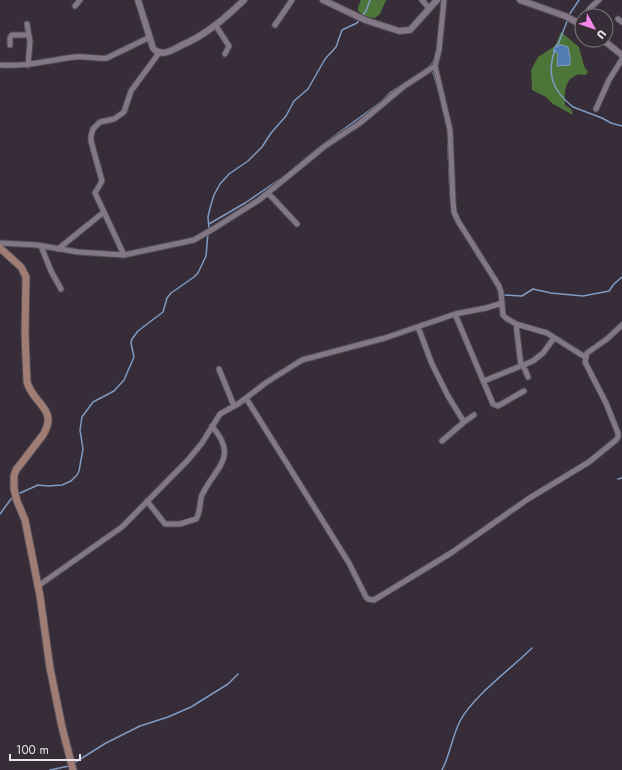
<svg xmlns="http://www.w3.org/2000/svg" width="622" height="770" font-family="Jost,sans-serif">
  <rect width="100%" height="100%" fill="#362d38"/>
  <!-- forest -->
  <path fill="#4d753a" d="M361,0h25l-6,14 -5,4 -9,-1 -8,-6v-4z
    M561,32l18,15 5,19 4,6 -2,3c-2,0 -7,-1 -9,0 -13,4 -13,20 -12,30l6,4 2,6 -20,-11 -7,-7 -14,-7 -1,-20 7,-13 17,-11z"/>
  <!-- water -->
  <path fill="#517cb3" stroke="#7f9bc4" d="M556,45h6l6,2 2,11v7l-13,1 1,-13 -5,-2z"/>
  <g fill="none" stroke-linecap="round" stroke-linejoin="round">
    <!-- stream -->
    <path stroke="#7f9bc4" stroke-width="1.5" d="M569,15l10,-15
      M362,16l4,-5 4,-11
      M557,47l11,-28
      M555,50c-9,25 -2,41 18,57l29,11 9,5 11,3
      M425,70l7,-6 2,-4
      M433,72l4,14
      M448,144l2,51
      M295,167l27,-22 44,-32 16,-12 9,-9 12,-8
      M457,223l22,36
      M209,224l36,-21 38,-26
      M209,229l-1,-12 2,-9 4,-13 6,-11 9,-10 19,-13 14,-14 9,-14 15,-17 8,-15 14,-12 17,-30 11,-12 6,-17 15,-7 3,-4
      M490,276l9,15
      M503,295l19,1 11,-7 18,4 32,3 26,-5 5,-7 8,-7
      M618,479l4,-1
      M18,494l20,-9 10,1 14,-1 9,-4 6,-6 2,-4 4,-22 -3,-19 2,-13 11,-15 21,-11 10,-11 10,-23 -3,-14 1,-4 6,-8 25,-19 4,-14 4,-5 23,-16 4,-4 8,-17 2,-23
      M0,514l11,-15 2,-2
      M74,763l32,-20 34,-17 28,-9 23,-10 37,-23 10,-10
      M50,770l19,-4
      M442,770c8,-15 10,-33 18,-49 13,-25 51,-52 72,-73"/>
    <!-- minor casing -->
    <g stroke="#534b54" stroke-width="7">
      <path id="minor" d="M422,0l7,8
        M75,6l5,-6
        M585,16l5,-8 9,-8
        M618,19l4,3
        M27,24l3,18 -2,23
        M275,25l17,-25
        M216,26l13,20 -4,8
        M10,45v-7l2,-3h17
        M0,65c26,2 50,-5 75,-8 11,-1 21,2 32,1l43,-21
        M596,109l13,-29 13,-21
        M268,193l29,31
        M104,212l20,43
        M0,243l37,2 41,7 46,3 70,-15 19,-11 46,-29 66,-54 35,-23 43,-36 32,-21
        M41,246l10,25 10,18
        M58,249l46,-37 -9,-19 7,-12 -11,-40v-5l2,-7 7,-7 14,-3 10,-7 7,-21 28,-38
        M502,303l1,12 3,3 10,6 31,9 38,24
        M455,314l38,90 5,2 26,-15
        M516,324l5,42
        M418,327l14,37 16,32 16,26 -22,19
        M523,365l5,12
        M219,369l15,37
        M484,381l49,-20 10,-8 11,-15
        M246,398l103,165 17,34 2,2 6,1 77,-47 77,-54 61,-37 27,-22 2,-3v-4l-12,-30 -21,-41 2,-9 20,-14 15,-14
        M464,422l10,-7
        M147,501l18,23h15l16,-5c5,-7 3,-16 6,-24 14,-29 37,-37 10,-69
        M38,586l84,-59 66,-67 14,-17 18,-29 18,-10 29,-22 35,-22 83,-22 70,-24 31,-6 16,-5 -1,-11 -2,-6 -41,-65 -4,-9 -1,-11 -3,-71 -15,-64 4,-16 5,-50"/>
    </g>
    <!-- tertiary casing -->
    <g stroke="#534b54" stroke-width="8">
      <path id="tertiary" d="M138,0l15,48 3,3 7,2c6,-1 12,-4 17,-7 26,-11 44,-27 64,-46
        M323,0l42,20 34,11 11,-1 27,-30
        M520,0l45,16 17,9
        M603,40l19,15"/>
    </g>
    <!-- secondary casing -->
    <g stroke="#534b54" stroke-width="9">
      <path id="secondary" d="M0,248l21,19 5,10 -1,57 2,48c6,22 32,27 16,53l-27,35 -2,6v13l3,12 8,19 15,76 10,72 12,59 11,43"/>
    </g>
    <!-- minor -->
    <use href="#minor" stroke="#827784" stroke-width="5"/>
    <!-- tertiary -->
    <use href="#tertiary" stroke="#827784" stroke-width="6"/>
    <!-- secondary -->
    <use href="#secondary" stroke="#9f7c74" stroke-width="7"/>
  </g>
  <!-- north arrow -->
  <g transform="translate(594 28) rotate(130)"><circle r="19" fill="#362d38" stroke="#7e767f"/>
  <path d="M0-3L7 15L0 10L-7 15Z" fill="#f987e9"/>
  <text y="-6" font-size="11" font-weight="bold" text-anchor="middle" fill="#e9e3ea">U</text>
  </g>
  <!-- scale -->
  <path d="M10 754v6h70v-6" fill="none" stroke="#e9e3ea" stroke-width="2"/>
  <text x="16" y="754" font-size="12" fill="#e9e3ea" stroke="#362d38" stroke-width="3" paint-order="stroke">100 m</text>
</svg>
